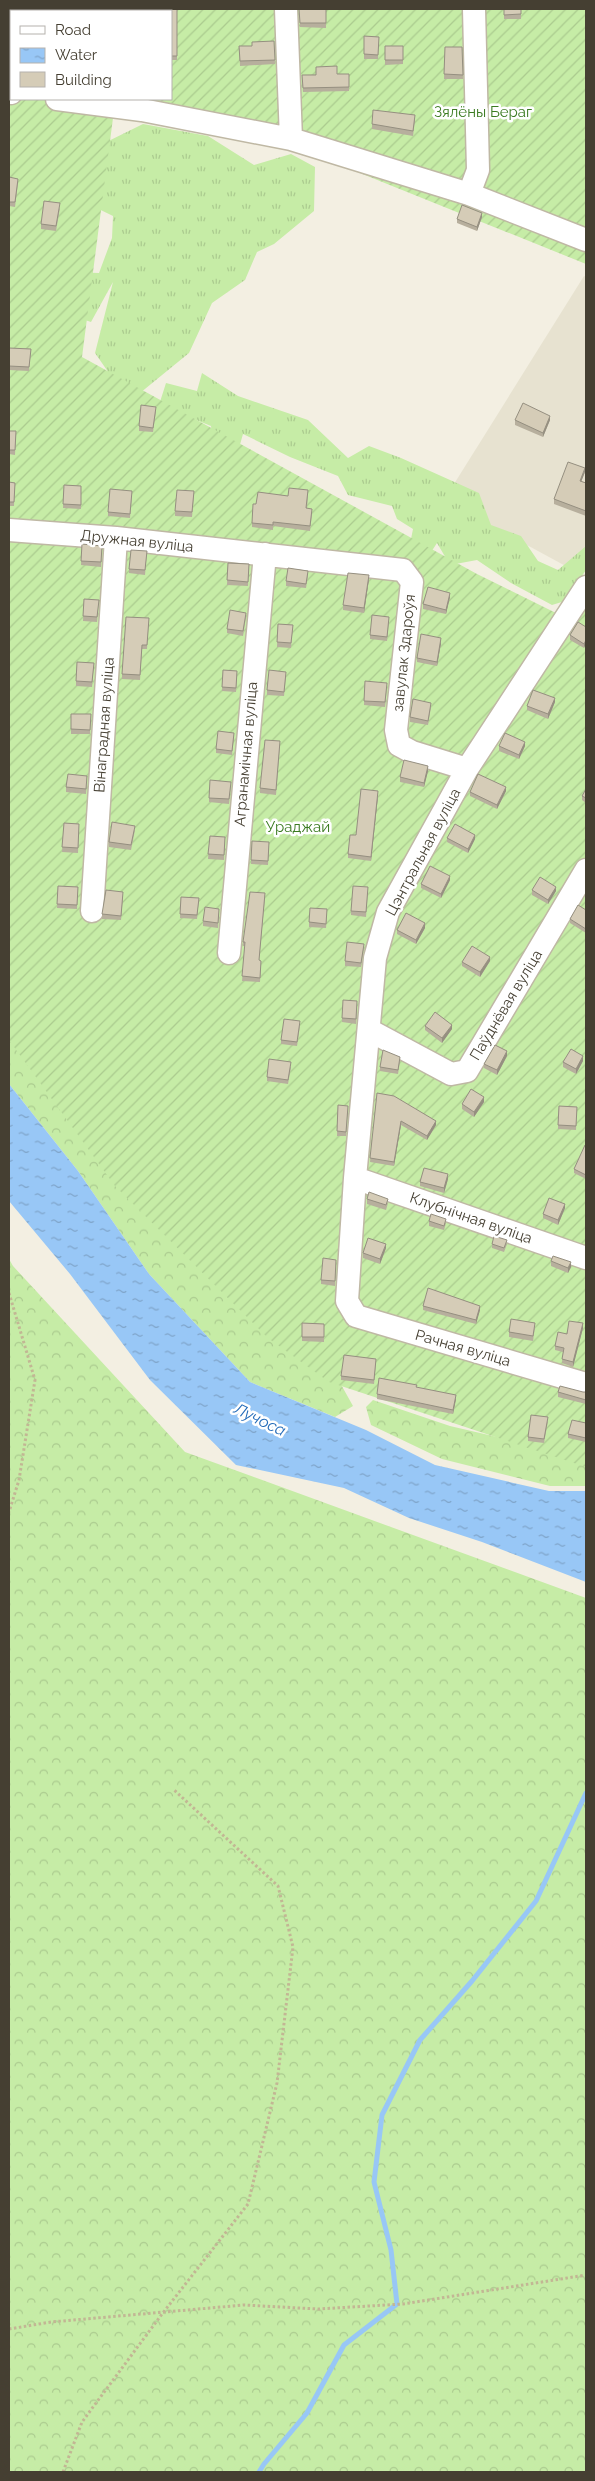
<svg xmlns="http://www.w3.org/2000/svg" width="595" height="2481" font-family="Raleway,sans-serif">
  <defs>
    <pattern id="grass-tufts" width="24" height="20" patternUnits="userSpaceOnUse" patternTransform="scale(1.25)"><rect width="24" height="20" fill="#c6eca6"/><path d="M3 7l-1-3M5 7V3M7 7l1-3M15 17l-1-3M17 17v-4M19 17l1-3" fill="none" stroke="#abcb8f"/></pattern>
    <pattern id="forest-crowns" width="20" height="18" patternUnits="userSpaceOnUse" patternTransform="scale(1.25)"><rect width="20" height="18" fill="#c6eca6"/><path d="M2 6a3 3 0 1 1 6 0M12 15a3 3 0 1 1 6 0" fill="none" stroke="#abcb8f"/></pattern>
    <pattern id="garden-furrows" width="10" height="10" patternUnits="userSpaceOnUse" patternTransform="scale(1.25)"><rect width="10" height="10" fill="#c6eca6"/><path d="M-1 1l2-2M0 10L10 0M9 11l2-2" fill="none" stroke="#abcb8f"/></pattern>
    <pattern id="water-ripples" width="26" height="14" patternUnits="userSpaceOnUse" patternTransform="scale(1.25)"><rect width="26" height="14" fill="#98c7f6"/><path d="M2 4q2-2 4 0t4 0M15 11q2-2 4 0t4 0" fill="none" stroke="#7ea3c8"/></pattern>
  </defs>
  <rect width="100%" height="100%" fill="#f3efe2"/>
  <!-- residential -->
  <path fill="#e7e2d0" d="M584,276l2,1v274l-13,19 -129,-70z"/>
  <!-- grass -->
  <path fill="url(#grass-tufts)" d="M143,124l65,12 46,29 37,-11 24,13 -1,44 -40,33 -17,8 -12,28 -33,23 -23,50 -60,49 -34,-49 18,-71 -22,40 -27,-9 8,-41 27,1 13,-35 1,-22 -39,-19 2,-40z
    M202,373l36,23 70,24 40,38 21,-12 32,12 78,35 12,32 30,11 17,25 20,9 28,-24v24l-21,31 -13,4 -41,-22 -34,-23 -27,5 -13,-22 -17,26 -13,-10 6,-30 -16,-10 -5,-13 -44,-11 -10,-19 -48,-19 -47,-23 -23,81 -9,-89 -52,-21 7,-22 31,8z"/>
  <!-- forest -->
  <path fill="url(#forest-crowns)" d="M9,947l315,407 29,52 -18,11 -85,-35 -101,-108 -71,-103 -69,-87z
    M9,1259l4,7 172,186 401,146v874h-577z
    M373,1400l77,26 136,32v28h-36l-108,-27 -71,-34 -5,-18z"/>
  <!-- garden -->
  <path fill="url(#garden-furrows)" fill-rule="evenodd" d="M9,9h577v255l-293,-118 -97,-20 -83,-8 -31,239 395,217 81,40 28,-40v893l-257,-85 -61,-44 -153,-152 -106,-146zM11,11h160v88h-160z"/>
  <!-- water -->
  <path fill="url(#water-ripples)" d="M9,1084l69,87 71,103 101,108 116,48 69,35 114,26h37v91l-104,-40 -73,-24 -65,-30 -108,-23 -86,-85 -80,-106 -61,-73z"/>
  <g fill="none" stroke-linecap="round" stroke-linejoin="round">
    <!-- stream -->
    <path stroke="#98c7f6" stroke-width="5" d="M259,2472l5,-8 43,-51 37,-68 53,-41 -6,-54 -17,-68 8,-67 38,-75 52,-59 64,-80 50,-108"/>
    <!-- minor casing -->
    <g stroke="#bfb8a4" stroke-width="25">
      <path id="minor" d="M138,9v2
        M286,9l5,130
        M9,92l2,1
        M57,99l85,11 149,29 178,55 117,46
        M469,194l9,-24 -4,-161
        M9,530l107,8 287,32 9,12 -16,148 3,15 13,7 55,17
        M586,587l-119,182 -79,143 -13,46 -20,220 -8,123 9,15 230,68
        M92,911l24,-373
        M229,953l36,-399
        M369,1030l82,44 16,-3 119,-201
        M355,1178l231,80"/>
    </g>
    <!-- path -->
    <path stroke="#c2b694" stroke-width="3" stroke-dasharray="2.5 2.5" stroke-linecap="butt" d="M9,1293l26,87 -16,100 -10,32
      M9,2329l42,-7 193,-17 74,4 85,-5 183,-29
      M63,2472l19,-50 80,-108 86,-110 29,-121 16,-136 -15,-61 -105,-97"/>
    <!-- minor -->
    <use href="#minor" stroke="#fff" stroke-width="22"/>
  </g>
  <!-- wall -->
  <path fill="#b7af9d" d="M9,9l2,2v27h-2z
    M177,9v51h-6v-49z
    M299,9h27v19l-26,-1z
    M504,9h17v10h-17z
    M364,36l15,1 -1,22h-14z
    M274,41l1,23 -35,2 -1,-20h13z
    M385,46h18v18l-18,1z
    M445,47h17l1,32h-19z
    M337,74h12v17l-46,1 -1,-17z
    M415,120l-2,16 -41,-7v-5z
    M9,177l9,6 -3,24 -6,-1z
    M60,208l-4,23 -15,-2v-5z
    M482,217l-5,14 -20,-8v-4z
    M31,349l-2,22 -20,-1v-14z
    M156,411l-3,21 -14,-1v-5z
    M515,420h35l-7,17 -28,-12z
    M9,431h7l-1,24 -6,-1z
    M585,472l-4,9 5,2v33l-32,-12v-5z
    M9,482l6,1 -1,23h-5z
    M64,485l17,1v23l-18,-1z
    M308,494l-1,15 5,5 -2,17 -37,-5v4l-21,-3v-4l4,-19 32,-8z
    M132,495l-2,23 -22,-2v-4z
    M194,495l-2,22 -17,-1v-5z
    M82,544l20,2 -1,21 -20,-2z
    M147,551l-2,24 -16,-2v-4z
    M228,563l21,1 -1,22 -21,-1z
    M308,575l-2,13 -20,-2v-5z
    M369,579l-5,34 -21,-3v-5z
    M450,597l-4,17 -23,-5v-5z
    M84,599l15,1 -2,22 -14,-1z
    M246,617l-3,19 -16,-3v-4z
    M149,618l-2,31h-5l-2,31 -18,-1v-5z
    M389,621l-2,20 -17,-2v-4z
    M278,624l15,1 -2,23 -14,-1z
    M586,627l-2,21 -14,-8v-5z
    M441,643l-4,23 -20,-4v-4z
    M94,663l-2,24 -16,-1v-5z
    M223,670l14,1 -1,21 -14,-1z
    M286,676l-2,20 -17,-1v-5z
    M365,681l22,6 -2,20 -21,-2z
    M555,702l-7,17 -21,-9v-4z
    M431,707l-3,18 -18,-3v-5z
    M71,714h20l-1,20h-19z
    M234,737l-2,18 -16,-2v-4z
    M280,745l-4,50 -16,-2v-5z
    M499,746h26l-6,13 -20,-8z
    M428,771l-4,16 -24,-5v-5z
    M87,776l-1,18 -20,-2v-5z
    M231,786l-2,18 -20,-2v-4z
    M586,789v14l-4,-3v-4z
    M506,791l-9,18 -27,-13v-4z
    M378,796l-7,65 -23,-3v-4l8,-19z
    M64,823l15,1 -1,29 -16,-1z
    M135,830l-4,20 -22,-3v-5z
    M210,836l15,1 -1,23 -16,-1z
    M447,838l28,1 -7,14 -21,-11z
    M252,841l17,5 -1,19 -17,-1z
    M450,880l-9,18 -20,-10v-4z
    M58,886l20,1 -1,22 -20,-1z
    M532,890l24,1 -8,13 -16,-9z
    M368,891l-2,26 -15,-2v-4z
    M123,896l-2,24 -19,-1v-5z
    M181,897l18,1 -2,21 -17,-1z
    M265,898l-6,62 2,5 -1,17 -18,-1 3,-35h-2v-4z
    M586,910v23l-16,-10v-4z
    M219,913l-1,15 -15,-2v-5z
    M327,914l-1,14 -17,-1v-5z
    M425,928l-9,16 -19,-10v-4z
    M364,948l-3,19 -16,-1v-5z
    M490,961l-10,16 -18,-11v-4z
    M357,1006l-1,18 -14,-2v-4z
    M300,1026l-3,20 -16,-2v-4z
    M425,1026l27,3 -10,14 -17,-13z
    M507,1056l-10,19 -13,-7v-4z
    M400,1061l-2,13 -18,-3v-4z
    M583,1061l-7,13 -13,-7v-5z
    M291,1067l-3,17 -21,-3v-4z
    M377,1093l59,32 -9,15 -26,-15 -7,41 -24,-4z
    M484,1102l-10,15 -12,-8v-5z
    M338,1105l10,5 -2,26h-9z
    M559,1106l18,1 -1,23 -18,-1z
    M586,1145v34l-12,-6v-4z
    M448,1179l-4,14 -24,-7v-4z
    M367,1199l21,4 -2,7 -19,-6z
    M565,1208l-7,17 -15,-7v-4z
    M429,1221l17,2 -2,7 -15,-4z
    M492,1244h15l-3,8 -12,-4z
    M386,1248l-6,16 -17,-6v-5z
    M336,1260l-1,26 -14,-2v-4z
    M551,1261l20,6 -3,6 -17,-7z
    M423,1306l57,4 -4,14 -53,-14z
    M302,1323l22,1v18l-22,-1z
    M535,1327l-2,14 -24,-4v-5z
    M583,1328l-10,39 -11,-4 1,-11 -8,-2v-4l12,-12z
    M376,1363l-2,21 -33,-4v-4z
    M417,1387l39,12 -3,15 -76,-15v-5z
    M558,1392h28v12l-28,-7z
    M548,1421l-4,22 -16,-2v-4z
    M586,1423v19l-18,-4v-4z"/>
  <!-- shaded-wall -->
  <path fill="#958f80" d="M482,213v4l-5,14v-4z
    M550,416v4l-7,17v-4z
    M585,468v4l-5,13v-4z
    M369,575v4l-5,34v-5z
    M450,593v4l-4,17v-4z
    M441,638v5l-4,23v-4z
    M586,640v4l-2,4v-4z
    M555,698v4l-7,17v-5z
    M525,742v4l-6,13v-4z
    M428,766v5l-4,16v-4z
    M506,787v4l-9,18v-4z
    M378,791v5l-7,65v-4z
    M475,835v4l-7,14v-4z
    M450,876v4l-9,18v-4z
    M556,887v4l-8,13v-4z
    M425,923v5l-9,16v-4z
    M490,957v4l-10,16v-5z
    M452,1025v4l-10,14v-5z
    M507,1051v5l-10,19v-5z
    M583,1056v5l-7,13v-5z
    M484,1097v5l-10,15v-5z
    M401,1121v4l-7,41v-4z
    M436,1121v4l-9,15v-4z
    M448,1174v5l-4,14v-5z
    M565,1204v4l-7,17v-5z
    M386,1244v4l-6,16v-5z
    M571,1262v5l-3,6v-5z
    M480,1306v4l-4,14v-4z
    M583,1323v5l-10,39v-5z
    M456,1395v4l-3,15v-4z"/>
  <!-- building -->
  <path fill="#d5ccb7" stroke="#958f80" d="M9,9h7v2h-5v23h-2z
    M112,9h14v2h-14z
    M155,9h22v47h-6v-45h-16z
    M299,9h27v14h-26z
    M504,9h17v5l-17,1z
    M364,36l15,1 -1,18 -14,-1z
    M274,41l1,19 -35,1 -1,-15h13v-4z
    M385,46h18v14h-18z
    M445,47h17l1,28 -19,-1z
    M337,66v8h12v13l-46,1 -1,-13h14v-8z
    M373,110l42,5 -2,16 -41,-7z
    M9,177l9,2 -3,23h-6z
    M44,201l16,2 -4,23 -15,-2z
    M462,205l20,8 -5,14 -20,-8z
    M9,348l22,1 -2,18 -20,-1z
    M523,403l27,13 -7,17 -28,-13z
    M141,405l15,2 -3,21 -14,-2z
    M9,431h7l-1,19h-6z
    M568,462l17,6 -5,13 6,2v28l-32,-12z
    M9,482l6,1 -1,19h-5z
    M64,485l17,1v19l-18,-1z
    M289,488l19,2 -2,18 6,1 -2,17 -37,-4v3l-21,-2 1,-19h3l2,-12 30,4z
    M110,489l22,2 -2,23 -22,-2z
    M177,490l17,1 -2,21 -17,-1z
    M82,544l20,2 -1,16 -20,-1z
    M131,550l16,1 -2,19 -16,-1z
    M228,563l21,1 -1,18 -21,-2z
    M288,568l20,3 -2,13 -20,-3z
    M348,573l21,2 -5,33 -21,-3z
    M428,587l22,6 -4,17 -23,-6z
    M84,599l15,1 -2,17 -14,-1z
    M230,610l16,3 -3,18 -16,-2z
    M372,615l17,2 -2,20 -17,-2z
    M126,617l23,1 -2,27h-5l-2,30 -18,-1z
    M578,622l8,5v13l-2,4 -14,-9z
    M278,624l15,1 -2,18 -14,-1z
    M421,634l20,4 -4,24 -20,-4z
    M77,662l17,1 -2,19 -16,-1z
    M223,670l14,1 -1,17 -14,-1z
    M269,670l17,2 -2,20 -17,-2z
    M365,681l22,2 -2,19 -21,-1z
    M533,690l22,8 -7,16 -21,-8z
    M413,699l18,4 -3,18 -18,-4z
    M71,714h20l-1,16 -19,-1z
    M218,731l16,2 -2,18 -16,-2z
    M505,733l20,9 -6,13 -20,-9z
    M265,740l15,1 -4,49 -16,-2z
    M404,760l24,6 -4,17 -24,-6z
    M68,774l19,2 -1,13 -20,-2z
    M478,774l28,13 -9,18 -27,-13z
    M210,780l21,2 -2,17 -20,-1z
    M361,789l17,2 -7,66 -23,-3 2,-19h6z
    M586,789v9l-4,-2z
    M112,822l23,4 -4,19 -22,-3z
    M64,823l15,1 -1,24 -16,-1z
    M455,824l20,11 -7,14 -21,-11z
    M210,836l15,1 -1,18 -16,-1z
    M252,841l17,1 -1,19 -17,-1z
    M430,866l20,10 -9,18 -20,-10z
    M540,877l16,10 -8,13 -16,-10z
    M58,886l20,1 -1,18 -20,-1z
    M353,886l15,1 -2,25 -15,-1z
    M106,890l17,2 -2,24 -19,-2z
    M250,892l15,1 -6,67 2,1 -1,17 -18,-2 3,-34h-2z
    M181,897l18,1 -2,17 -17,-1z
    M578,905l8,5v19l-16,-10z
    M205,907l14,2 -1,14 -15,-2z
    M310,908l17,1 -1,15 -17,-2z
    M406,913l19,10 -9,17 -19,-10z
    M347,942l17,2 -3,19 -16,-2z
    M472,946l18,11 -10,15 -18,-10z
    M343,1000l14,1 -1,18 -14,-1z
    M435,1012l17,13 -10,13 -17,-12z
    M284,1019l16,2 -3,21 -16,-2z
    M495,1045l12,6 -10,19 -13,-6z
    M571,1049l12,7 -7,13 -13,-7z
    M383,1050l17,7 -2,13 -18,-3z
    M269,1059l22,3 -3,18 -21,-3z
    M471,1089l13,8 -10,15 -12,-8z
    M377,1093l17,3 42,25 -9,15 -26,-15 -7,41 -24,-4z
    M338,1105l10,1 -2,26 -9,-1z
    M559,1106l18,1 -1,19 -18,-1z
    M585,1145h1v30l-12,-6z
    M424,1168l24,6 -4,14 -24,-6z
    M369,1192l19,7 -2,6 -19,-6z
    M549,1198l16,6 -7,16 -15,-6z
    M431,1214l15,5 -2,7 -15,-5z
    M494,1236l13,4 -3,8 -12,-4z
    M368,1238l18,6 -6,15 -17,-6z
    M553,1256l18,6 -3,6 -17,-7z
    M323,1258l13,2 -1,21 -14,-1z
    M428,1288l52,18 -4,14 -53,-14z
    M511,1319l24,4 -2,13 -24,-4z
    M569,1321l14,2 -10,39 -11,-3 2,-11 -9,-2 3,-14 9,2z
    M302,1323l22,1v13h-22z
    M344,1355l32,4 -2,21 -33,-4z
    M379,1378l38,7 -1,2 40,8 -3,15 -76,-16z
    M560,1386l23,6h3v8l-28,-8z
    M531,1415l17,2 -4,22 -16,-2z
    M572,1420l14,3v15l-18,-4z"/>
  <g text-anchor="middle" stroke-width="5" stroke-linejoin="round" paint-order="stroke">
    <!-- park labels -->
    <g font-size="15" fill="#3b7b21" stroke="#fff">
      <text x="483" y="117">Зялёны Бераг</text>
      <text x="298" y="832">Ураджай</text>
    </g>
    <!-- street labels -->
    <g font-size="15" fill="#453f32" stroke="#fff">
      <text transform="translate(137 541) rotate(6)" y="5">Дружная вуліца</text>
      <text transform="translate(404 653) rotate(-84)" y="5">завулак Здароўя</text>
      <text transform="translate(104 725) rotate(-86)" y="5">Вінаградная вуліца</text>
      <text transform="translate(246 754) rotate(-85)" y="5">Агранамічная вуліца</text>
      <text transform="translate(423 852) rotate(-62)" y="5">Цэнтральная вуліца</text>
      <text transform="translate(506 1005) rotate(-59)" y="5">Паўднёвая вуліца</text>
      <text transform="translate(471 1218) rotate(19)" y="5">Клубнічная вуліца</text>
      <text transform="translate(463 1348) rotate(16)" y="5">Рачная вуліца</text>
    </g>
    <!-- water labels -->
    <g font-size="16" font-style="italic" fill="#236bb9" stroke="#fff">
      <text transform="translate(260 1419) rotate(26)" y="6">Лучоса</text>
    </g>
  </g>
  <!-- border -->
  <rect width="595" height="2481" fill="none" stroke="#453f32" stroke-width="20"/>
  <!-- legend -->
  <rect x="10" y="10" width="162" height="90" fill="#ffffff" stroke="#b5b2ad"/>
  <rect x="20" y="26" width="25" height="8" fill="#ffffff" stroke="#b5b2ad"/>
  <text x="55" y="35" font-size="15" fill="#453f32">Road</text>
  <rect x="20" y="48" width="25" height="15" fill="url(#water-ripples)" stroke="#b5b2ad"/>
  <text x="55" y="60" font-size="15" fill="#453f32">Water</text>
  <rect x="20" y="72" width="25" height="15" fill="#d5ccb7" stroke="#b5b2ad"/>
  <text x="55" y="85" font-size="15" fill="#453f32">Building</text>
</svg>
